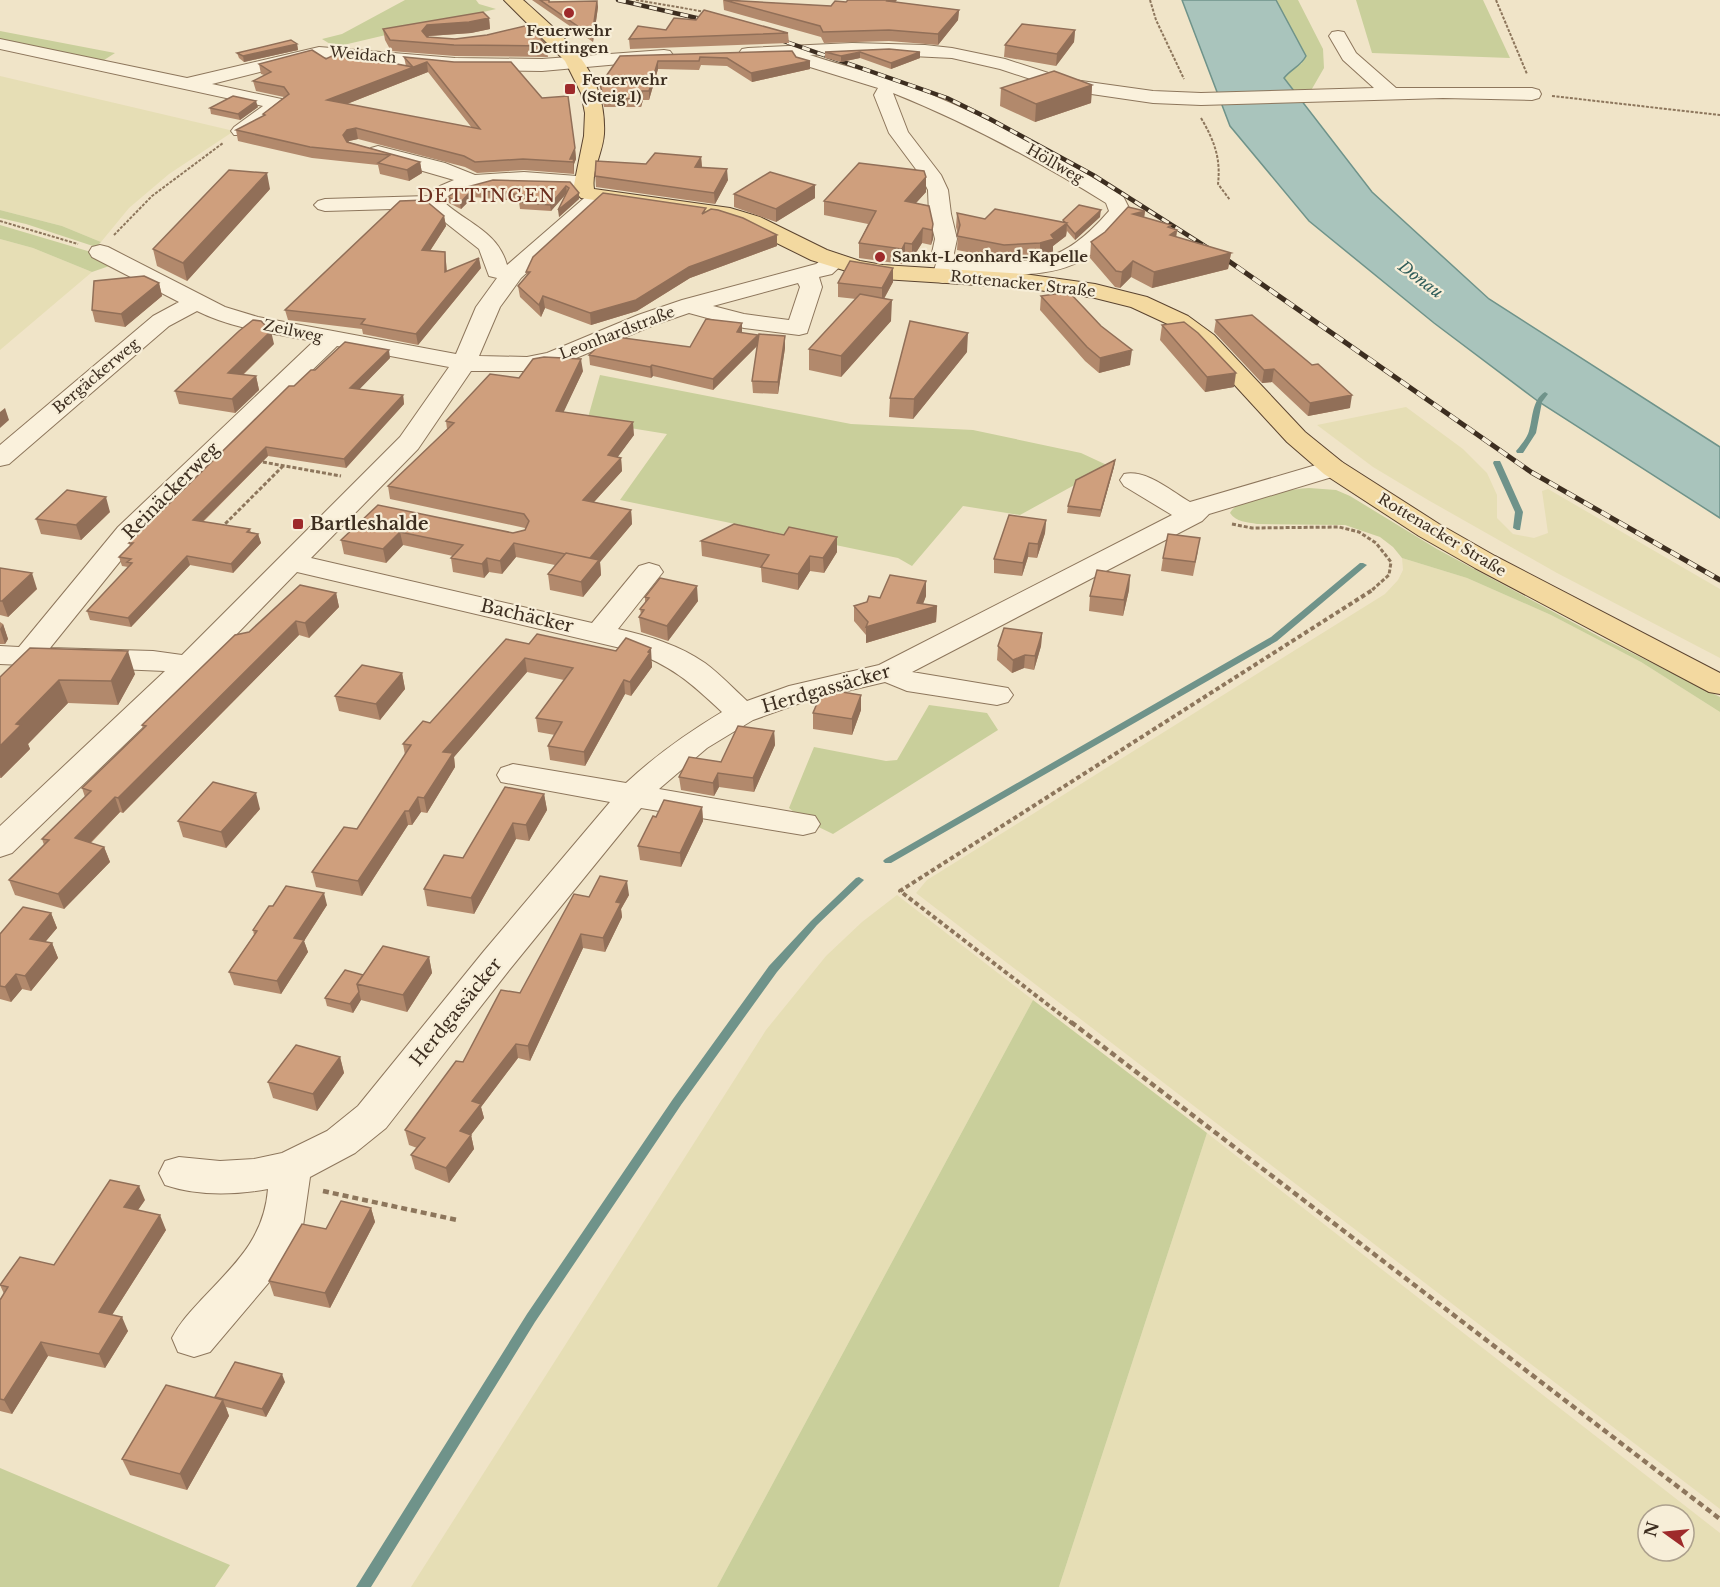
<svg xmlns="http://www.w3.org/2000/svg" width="1720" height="1587" font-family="'Libre Baskerville',serif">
  <rect width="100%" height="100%" fill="#f0e4c8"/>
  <!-- farmland -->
  <path fill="#e6deb5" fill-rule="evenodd" d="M0,76l234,55 -65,43 -40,34 -28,34 -39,-16 -62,-16z
    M0,239l33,9 59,24 -92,78z
    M1406,407l57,42 24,24 10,22v23l16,16 21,4 14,-5 -6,-42 6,-2 172,100v69l-163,-85 -129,-73 -55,-33 -56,-42z
    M1402,558l65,20 84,37 90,47 79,50v797l-804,-616 11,-13 458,-286 13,-14 5,-10z
    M897,895l136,105 -316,587h-306l355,-557 60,-74 36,-34z
    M1207,1133l513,400v54h-661zM1648,1515h36v36h-36z"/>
  <!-- green -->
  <path fill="#c9cf9b" d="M405,0h71l3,4 17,5 -161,38 -13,-8 20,-5z
    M1276,0h22l25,49 1,19 -15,26 -12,1 -13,-17 7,-9 11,-6z
    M1356,0h127l27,58 -138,-5z
    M0,31l115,22 -14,9 -101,-23z
    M0,210l62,16 39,16 -5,5 -70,-23 -26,-6z
    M0,225l91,27 21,13 -20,7 -59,-24 -33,-9z
    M600,375l251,49 122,6 108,23 28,13 -89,49 -57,-9 -51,60 -14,-8 -278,-58 47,-66 -80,-13z
    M1309,488l27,2 14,6 87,53 163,88 120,60v15l-79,-50 -90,-47 -84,-37 -65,-20 -9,-11 -13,-10 -35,-12 -88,-1c-10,-2 -21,-2 -27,-11 7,-16 62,-24 79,-25z
    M929,705l58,8 11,17 -165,104 -29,-14 -15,-12 25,-61 72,14 11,-1z
    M1033,1000l174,133 -148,454h-342z
    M0,1468l230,97 -15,22h-215z"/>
  <!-- water -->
  <path fill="#a9c4bc" stroke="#6f938a" stroke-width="1.5" d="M1182,0h94l30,56c-5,10 -15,13 -22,22l88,114 117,107 231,148v71l-181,-116 -105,-79 -125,-102 -79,-95z"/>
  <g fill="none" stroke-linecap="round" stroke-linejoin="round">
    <!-- stream -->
    <path fill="#6f938a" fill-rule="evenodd" d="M1545,392l3,2 -6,8 -6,31 -13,20h-6l-1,-2c5,-6 11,-13 13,-20 4,-14 3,-31 16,-39z
      M1494,461h6l1,2 22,49 -3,18h-3l-4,-2 2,-16 -22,-49z
      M1360,563h3l4,2 -90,76 -386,222h-6l-2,-2 2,-2 386,-222z
      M859,877l5,3 -2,2 -45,43 -40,47 -96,133 -146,217 -164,265h-15l171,-273 146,-215 96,-133 42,-45 45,-43z"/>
    <!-- minor casing -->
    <g stroke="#8d765c" stroke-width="2">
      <path id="minor" d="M1338,31l6,1 12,21 40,35h136l7,2 2,4 -2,4 -7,2 -89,-2 -242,7 -48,-2 -89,-13 -64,-21 -48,-11 -100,-5 -42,2c33,11 65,18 97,30 76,29 147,69 216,111l8,16 -3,5c-11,12 -22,27 -36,37 -39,28 -91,20 -136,17l-5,10 -8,2 -8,-2 -3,-5 4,-12 -4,-11 3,-14 -6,-25 -1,-24 -7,-14 -32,-43 -15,-38 4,-7 -81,-25 -3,-4 2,-3 -48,2 -6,-1 -3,-4 3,-4 6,-1 104,-5 73,2 27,3 53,11 62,20 86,12 48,2 173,-5 -31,-28 -14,-24 3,-4zM893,93c75,30 145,68 213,110l3,8c-52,60 -81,52 -153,47l-2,-5 3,-14 -6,-25 -3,-24 -7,-15 -33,-43z
        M0,39l187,39 132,-31 136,11 87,1 122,-9 6,1 3,4 -3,4 -6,1 -122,11 -87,-1 -136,-13 -107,27 74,16 3,4 -41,31h-14l-3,-4 3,-4 29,-21 -263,-57z
        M378,146l67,17 30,12 49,-3 66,5 3,4 -3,4 -7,2c-44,-1 -100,-14 -138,16 24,21 53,29 62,62l83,-72 7,-2 7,2 4,4 -87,81 -21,29 -21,49 48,1 20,-4 91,-38 44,-15 134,-36c10,-7 15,-11 27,-8l3,5 -14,13 -13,3 3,10 -15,46 -8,2 -55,-7 -55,-15 -35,12 -92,39 -35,7h-56l-53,78 -107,109 281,65 47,-57 10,-3 10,3 4,6 -45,57c31,7 61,16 87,34 15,11 28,25 42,38l42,-15 90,-21 293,-150 -48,-29 -4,-6 4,-6c22,-5 47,17 66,28l143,-42 9,2 4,6 -4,6 -133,40 -7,7 -290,151 96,16 5,7 -5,7 -11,3 -90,-14 -22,-9 -76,18 -56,20 -46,28 -48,41 156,27 5,8 -5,8 -12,3 -162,-27 -131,161 -124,159 -31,25 -45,24 -7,49 -27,48 -66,78 -16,5 -16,-5 -6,-14c8,-16 19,-27 31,-40 33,-35 61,-60 65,-109 -33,6 -71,7 -103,-4l-6,-12 6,-12 14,-4 41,4 34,-2 28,-6 45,-22 31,-25 126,-155 126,-149 -109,-20 -4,-7 4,-7 12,-4 113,19c30,-28 61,-50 96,-71 -33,-31 -50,-46 -93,-62l-332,-78 -97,100 -188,181 -12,4v-31l165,-155 -165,-7v-18l19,1 99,-120 196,-186c-39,-7 -81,-12 -117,-30l-28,15 -160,138 -9,2v-21l153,-129 26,-14 -87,-45 -3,-5 3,-5 8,-2 8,2 117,60 33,10 198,37 20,-47 21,-29 -8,-2 -10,-27 -52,-41 -102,3 -7,-2 -4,-4 4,-4 7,-2 103,-3 12,-10 14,-6 -83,-24 -3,-4 3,-4zM798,283l2,4 -11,33 -45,-6 -31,-8zM337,346l112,21 -49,70 -218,218 -29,-4 -103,-3 88,-109z"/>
    </g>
    <!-- major casing -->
    <g stroke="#5b4430" stroke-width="2">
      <path id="major" d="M504,0h19c43,38 84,72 81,134 -1,18 -13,37 -10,55l136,19 30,9 67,33 33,11 23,4 141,9 71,10 52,13 41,19 26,19 91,97 37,30 97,62 56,32 225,117v21l-11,-2 -234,-124 -56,-32 -95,-62 -37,-32 -89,-97 -26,-19 -41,-19 -36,-9 -71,-10 -141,-9 -27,-5 -45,-14 -67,-33 -25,-8 -138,-21 -8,-8 11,-54 1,-23 -4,-20 -16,-32z"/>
    </g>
    <!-- path-far3 -->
    <path stroke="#8d765c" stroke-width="2" stroke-dasharray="3 1.5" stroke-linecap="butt" d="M636,0l70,12
      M1150,0l6,20 28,59
      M1496,0l31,74
      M1552,96l168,19
      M1201,118c13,22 20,40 17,66l12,16
      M0,221l78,23
      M114,235l38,-39 71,-53"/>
    <!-- path-far2 -->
    <path stroke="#8d765c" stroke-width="3" stroke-dasharray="4 2" stroke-linecap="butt" d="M257,461l84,15
      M1232,524l20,4 87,-1 20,5 17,11 15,19 -2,13 -17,15
      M221,528l63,-63"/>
    <!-- path-far1 -->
    <path stroke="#8d765c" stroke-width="4" stroke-dasharray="4.5 3" stroke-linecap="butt" d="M1073,1024l-173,-133 474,-302"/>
    <!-- path -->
    <path stroke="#8d765c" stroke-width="4.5" stroke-dasharray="6 4" stroke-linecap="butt" d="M1071,1022l649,497
      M323,1191l134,29"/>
    <!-- minor -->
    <use href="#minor" fill="#faf1dc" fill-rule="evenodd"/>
    <!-- major -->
    <use href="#major" fill="#f3d9a0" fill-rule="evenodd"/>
    <!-- rail-far1 casing -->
    <g stroke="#3d2e20" stroke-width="4.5">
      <path id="rail-far1" d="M618,0l96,22
        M772,37l175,61 43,21 103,56 129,82"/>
    </g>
    <!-- rail casing -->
    <g stroke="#3d2e20" stroke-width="5">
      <path id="rail" d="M1220,255l311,217 189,108"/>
    </g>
    <!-- rail-far1 -->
    <use href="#rail-far1" stroke="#f7eed8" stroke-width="3" stroke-dasharray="8" stroke-linecap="butt"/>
    <!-- rail -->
    <use href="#rail" stroke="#f7eed8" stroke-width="4" stroke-dasharray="10" stroke-linecap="butt"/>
  </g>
  <!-- wall -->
  <path fill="#b2896c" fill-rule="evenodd" d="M532,0h17v2l48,-1 1,6 -5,35z
    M723,0l108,6 15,-4h49l64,8 -1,10 -20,25 -49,-4 -65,2 -3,-6 -97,-27z
    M489,18l1,11 -19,4 -42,3 -2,2 120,8 1,11 -93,-1 -64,-5 -6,-11 -2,-11z
    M666,30l122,3 1,10 -159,6 -1,-10z
    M1075,30l-1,12 -18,24 -52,-9 1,-12z
    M297,44l1,6 -54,12 -5,-4 -2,-5z
    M889,49l31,9 -29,11 -31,-11 -19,4 -16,-4v-6z
    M620,56l176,1 14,4v8l-58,13 -25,-16 -26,-1 -2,5 -41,-1 -9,31h-6l-2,7h-37l-4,-22z
    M404,57l50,5 121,86 1,11 -2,5v10l-50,-4 -47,3 -12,-6 -107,-28 -9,2 -1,1 72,20 2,11 -13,8 -29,-7 -2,-9 -66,-7 -74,-17 -2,-11 27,-14v-2l21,-17 -28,-6 -3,-10 11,-6 -3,-1 -2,-10 67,-5 80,7zM428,72l44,56 -125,-24z
    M1092,85l-1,18 -56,19 -35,-16 1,-18z
    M258,107l-18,13 -29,-6 -1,-6z
    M701,157l1,10 26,13 -13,24 -119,-17 -1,-16z
    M926,177v15l-10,11 17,21v15l-2,6 -9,-2 -10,16 -7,-1 -3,6 -43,-6v-15l9,-19 -44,-9v-14z
    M570,182l9,11v6l-20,18 7,-24 -15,18 -31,-2 -1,-7 1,-1 -47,-4 -12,12 -12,-6 -1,-6 12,-8z
    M815,185v13l-39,24 -42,-15v-13z
    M270,189l-83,92 -30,-15 -4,-17z
    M1145,211l-1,6 33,13 -1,7 55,16 -3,16 -76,19 -21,-11 -11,11 -5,-1 -25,-29 1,-16z
    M706,212l71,34 -87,32 -53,33 -46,14 -46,-17 -4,9 -21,-20 -2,-11 9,-10 -1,-4z
    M957,213l28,6 78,3v-2l37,-3 -25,23 -8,-9 -1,5 -13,10v6l-13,5 -37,2 -46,-9 1,-16 -2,-7z
    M444,216l2,10 -16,25 16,11 1,9 34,-3 -63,77 -55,-11 -1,-5 -74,-9 -3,-10z
    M893,282l-9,17 7,22 -50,56 -32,-7v-21l47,-50 -18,-2v-14z
    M159,283l3,13 -37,31 -30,-5 -3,-12z
    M1041,296l89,69 -31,8 -14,-12 -45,-51z
    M1216,320l134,88 -42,8 -36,-34 -10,1 -48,-51z
    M742,323v10l16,7 27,-4v12l-7,46 -25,-1 -1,-12 5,-35 -44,44 -60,-14 -2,2 -61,-13 -1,-10 101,-8z
    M1162,325l72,62 -29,5 -45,-52z
    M274,344l-31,31 13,1 3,14 -24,23 -56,-9 -4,-13z
    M967,352l-54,67 -24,-2 1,-19z
    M390,358l-31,31 44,6 1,9 -58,64 -78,-12 -65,66 47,7 1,4 7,1 3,9 -28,30 -43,-8 -59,62 -41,-7 -3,-9 41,-44 -6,-1 -3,-9 11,-11 -1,-3 165,-157 21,-16z
    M583,371l-20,41 71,23 -17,22 4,1 1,13 -28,31 37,8 1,14 -32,38 1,13 -18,22 -33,-7 -2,-16 7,-9 -39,-8 -14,17 -13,-2 -5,6 -31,-6 -2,-14 2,-2 -50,-11 -17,18 -42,-9 -3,-14 37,-35 135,28 12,-3v-2l-135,-29 -2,-13 59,-57 -1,-8 73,-43z
    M1115,460l-1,7 -14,50 -33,-4 1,-7z
    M110,512l-29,28 -40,-6 -5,-15z
    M1046,520l-1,13 -8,25 -9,-1 -6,19 -28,-3v-14z
    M701,541l136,11 -13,21 -14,-2 -12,19 -36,-8 -1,-14 -59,-12z
    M1198,551l-5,25 -32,-5 2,-13z
    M0,568l37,21 -29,28 -8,-2z
    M1130,575l-1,15 -6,26 -34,-5 1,-15z
    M926,581v15l-3,8 14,2 -1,16 -70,21v-8l-12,-14v-15z
    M336,593l3,14 -30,31 -10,-3 -176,178 -3,-1 -29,31 13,4 6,15 -46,47 -49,-14 -6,-15 35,-35 -2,-6 43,-42 -3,-9 61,-59 -1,-4 107,-93z
    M645,597l53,4 -30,40 -27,-9 -2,-15 2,-2 -1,-6 5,-6z
    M0,622l3,2 5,15 -3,5h-5z
    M1042,633l-1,13 -7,24 -10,-2 -12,5 -15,-13 1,-14z
    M529,644l123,18v5l-21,29 -6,-2 -40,72 -35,-6 -2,-14 7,-11 -17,-3 -2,-14 28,-38 -37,-8 -73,85 1,10 -28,46 -6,-1 -9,13h-4l-46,71 -46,-9 -4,-15 45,-43 48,-74 -2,-11z
    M402,673l3,16 -25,31 -41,-9 -4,-15z
    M135,674l-17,31 -50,-2 -40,41 2,5 -29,29h-1v-101z
    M861,710l-9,25 -39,-6v-16z
    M774,731l1,14 -21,47 -35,-5 -5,9 -33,-6 -2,-13 42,-15z
    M544,794l3,16 -18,31 -13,-2 -42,75 -47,-8 -3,-17z
    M702,807l1,14 -22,46 -41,-7 -2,-14 18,-29z
    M260,809l-34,39 -43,-11 -5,-16z
    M629,895l-8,14 1,8 -17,35 -22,-4 -53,113 -12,-3 -37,49 3,11 -13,17 3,14 -25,34 -34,-14 -4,-14 6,-7 -8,-3 -4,-15 115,-137 69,-96z
    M327,905l-23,36 4,11 -27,42 -47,-9 -5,-13 25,-37 -1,-5 20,-24z
    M51,913l6,15 -12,14 7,1 6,15 -27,33 -9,-2 -11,13 -11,-3v-65z
    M429,957l3,16 -25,39 -46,-12 -8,13 -26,-7 -2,-8 38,-23z
    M340,1057l4,16 -27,38 -44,-13 -5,-16z
    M145,1200l-7,10 28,20 -54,85 16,16 -23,37 -57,-12 -36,58 -12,-3v-111l4,-6 -4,-9 54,-20z
    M371,1208l4,14 -45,86 -56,-12 -5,-15 57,-52z
    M285,1382l-19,35 -40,-10 3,9 -42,74 -57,-15 -8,-16 93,-61z"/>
  <!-- shaded-wall -->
  <path fill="#916f58" d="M888,0h9l-10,12v-11z
    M597,1l1,6 -5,35 -1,-6z
    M959,10l-1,10 -20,25v-11z
    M489,18l1,11 -19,4 -42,3 -5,6 -2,-11 5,-6z
    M1075,30l-1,12 -18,24 1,-12z
    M297,44l1,6 -54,12 -1,-6z
    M860,52v6l-19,4v-6z
    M920,52v6l-29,11v-6z
    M658,61v8l-9,31v-9z
    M810,61v8l-58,13 -1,-9z
    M427,62l1,10 -99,39 -2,-11z
    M1092,85l-1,18 -56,19 1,-18z
    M642,91l1,9 -2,7 -1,-8z
    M256,101l2,6 -18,13 -2,-6z
    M356,128l2,11 -9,2 -4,5 -2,-11 4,-5z
    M575,148l1,11 -2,5v10l-1,-12 -3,-3z
    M701,157l1,11 -7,-1z
    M420,162l2,11 -13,8 -2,-11z
    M727,169l1,11 -13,24 -1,-11z
    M267,173l3,16 -83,92 -4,-18z
    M926,177v15l-21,23v-14z
    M815,185v13l-39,24v-13z
    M566,186l1,7 -16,18 -1,-6z
    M472,190l1,7 -12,12 -1,-6z
    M579,193v6l-20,18 -1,-7z
    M1101,210l-1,7 -25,23v-6z
    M1145,211l-2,15 -10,-12z
    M444,216l2,10 -22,34 -2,-10z
    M1067,223l-1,13 -13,10v6l-13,5v-14z
    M933,224v15l-2,6 1,-15z
    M1171,225l-1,10 7,-5 -2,16 -7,5v-24z
    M923,228l-1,15 -10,16v-15z
    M777,235v11l-87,32 -53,33 -46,14 -1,-12 99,-46z
    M905,243v15l-3,6v-15z
    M445,252l1,10 1,20 -2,-10z
    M1231,253l-3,16 -76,19 2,-16z
    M479,258l2,10 -63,77 -2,-11z
    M1133,261l-2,16 -11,11 2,-16z
    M893,268v14l-11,20v-14z
    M159,283l3,13 -37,31 -4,-13z
    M543,296l2,12 -4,9 -2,-12z
    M892,300l-1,21 -50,56v-21z
    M742,323v10l-5,-1z
    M271,331l3,13 -43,42 -3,-13z
    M968,333l-1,19 -54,67 1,-20z
    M758,335v10l-45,45v-11z
    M785,336v12l-7,46v-12z
    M389,350l1,8 -38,39 -2,-9z
    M1132,350l-2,15 -31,8 1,-15z
    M581,359l2,12 -25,53 -2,-13z
    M652,365l1,11 -2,2 -1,-11z
    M1274,369l-2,13 -10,1 2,-13z
    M1236,373l-2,14 -29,5 2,-15z
    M256,376l3,14 -24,23 -3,-14z
    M403,395l1,9 -58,64 -2,-9z
    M1352,395l-2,13 -42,8 2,-13z
    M5,408l4,12 -9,8v-16z
    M633,422l1,13 -25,34 -1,-14z
    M266,447l2,9 -73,73 -2,-9z
    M621,458l1,13 -38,42 -1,-13z
    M1115,460l-1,7 -14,50 1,-7z
    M106,497l4,15 -29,28 -5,-15z
    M631,510l1,14 -32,38 1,13 -18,22 -2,-15 8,-23z
    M1046,520l-1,13 -8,25 1,-14z
    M400,532l3,13 -17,18 -3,-14z
    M258,534l3,9 -28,30 -2,-9z
    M837,537v15l-13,21 -1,-15z
    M514,543l2,14 -14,17 -2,-13z
    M1029,543l-1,14 -6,19 1,-13z
    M187,556l3,9 -59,62 -3,-9z
    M810,556v15l-12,19v-16z
    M487,558l2,14 -5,6 -2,-14z
    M32,573l5,16 -29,28 -6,-16z
    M1130,575l-1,15 -6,26 1,-16z
    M926,581v15l-6,15 17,-5 -1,16 -70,21v-16l51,-24z
    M697,586l1,15 -30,40 -1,-15z
    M336,593l3,14 -30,31 -4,-15z
    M296,621l3,14 -176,178 -5,-15z
    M3,624l5,15 -3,5 -5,-15z
    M1042,633l-1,13 -7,24 1,-14z
    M651,648l1,19 -21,29 -1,-14z
    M128,651l7,23 -17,31 -7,-24z
    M1025,655l-1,13 -12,5 1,-13z
    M525,658l2,14 -73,85 1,10 -28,46 -3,-15 19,-46z
    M402,673l3,16 -25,31 -4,-16z
    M59,680l9,23 -40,41 2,5 -29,29 -1,-3v-29l16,-22z
    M624,680l1,14 -40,72 -1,-14z
    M861,695v15l-9,25v-16z
    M774,731l1,14 -21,47 -1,-14z
    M718,773l1,14 -5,9 -1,-13z
    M256,793l4,16 -34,39 -5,-16z
    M544,794l3,16 -18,31 -3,-16z
    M115,797l5,15 -40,41 -5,-15z
    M418,797l3,15 -9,13 -3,-14z
    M702,807l1,14 -22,46 -1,-14z
    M405,811l3,14 -46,71 -4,-15z
    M513,823l3,16 -42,75 -3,-16z
    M104,847l6,15 -46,47 -6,-15z
    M627,881l2,14 -8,14 1,8 -17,35 -2,-14 13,-36z
    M324,893l3,12 -23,36 4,11 -27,42 -4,-13 17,-43z
    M51,913l6,15 -21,25 -6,-14z
    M581,934l2,14 -53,113 -2,-15z
    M52,943l6,15 -27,33 -6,-15z
    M429,957l3,16 -25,39 -4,-17z
    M16,974l6,15 -11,13 -6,-15z
    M359,992l2,8 -8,13 -3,-9z
    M516,1044l2,14 -37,49 3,11 -21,27 -3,-14 12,-30z
    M340,1057l4,16 -27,38 -4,-17z
    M471,1135l3,14 -25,34 -3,-15z
    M139,1186l6,14 -15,21 -6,-14z
    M371,1208l4,14 -45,86 -5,-15z
    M160,1215l6,15 -61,96 -6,-14z
    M122,1317l6,14 -23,37 -6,-14z
    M41,1342l7,14 -36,58 -8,-14z
    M282,1374l3,8 -19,35 -4,-8z
    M223,1400l6,16 -42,74 -7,-16z"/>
  <!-- building -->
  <path fill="#cf9f7d" stroke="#916f58" stroke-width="1.5" fill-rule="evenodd" d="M540,0h9v2l48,-1 -5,35z
    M724,0l107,6 4,-5 11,1 2,-2h40l-1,1 72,9 -21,24 -49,-4 -66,2 -3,-6z
    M704,10l84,23 -159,6 9,-13 28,4 8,-12 22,2z
    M483,12l6,6 -20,4 -42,3 -5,6 5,6 28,2 32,-4 42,-10 18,21 -93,-1 -64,-5 -7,-11z
    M1022,24l53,6 -18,24 -52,-9z
    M291,40l6,4 -54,12 -6,-3z
    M889,49l31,3 -29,11 -31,-11 -19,4 -16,-4z
    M312,50l14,9 12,-6 75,14 -9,-10 50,5h57l31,36 26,-2 7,52 -5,11h4l-1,3 -50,-3 -48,3 -11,-6 -108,-28 -9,2 -4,5 4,7 73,20 -13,8 -29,-7 12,-8 -80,-8 -74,-17 29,-15 -2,-1 26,-20 -5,-7 -31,-6 18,-9 -12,-8zM427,62l53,67 -153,-29z
    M792,51l4,6 14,4 -59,12 -24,-15 -27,-1 -1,4h-41l-9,30h-7l-2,8 -36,-1 -4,-13 20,-29z
    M1054,71l38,14 -56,19 -35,-16z
    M233,96l23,5 -18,13 -28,-6z
    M655,153l46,4 -6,10 32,2 -13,24 -119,-17 1,-15 50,3z
    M859,163l65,8 2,6 -21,24 24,5 4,18 -1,6 -9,-2 -11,16 -7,-1 -3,6 -43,-6 17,-32 -52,-10z
    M229,170l38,3 -84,90 -30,-14z
    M770,172l45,13 -39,24 -42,-15z
    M493,180l77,2 9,11 -21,17 11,-22 -3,-2 -16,19 -31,-3 6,-7 -53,-5 -12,13 -12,-6 12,-8z
    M603,193l103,15 -4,6 9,-5 7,1 25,8 34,17 -88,32 -53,33 -46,13 -47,-17 -4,9 -21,-19 12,-14h-4l7,-15z
    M425,200l19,16 -22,34 23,2v20l34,-14 -63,76 -55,-10 4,-5 -80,-9 115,-109z
    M1079,205l22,5 -26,24 -12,-14z
    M1128,207l17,4 -12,3 38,11 -3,2 9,3 -7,5 61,18 -77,19 -21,-11 -11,11 -6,-1 -25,-29 14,-10z
    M995,209l72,14 -16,12 3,4 -14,4 -36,2 -47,-9 3,-11 -3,-12 28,6z
    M850,261l43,7 -11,20 -44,-5z
    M144,276l15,7 -38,31 -29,-4 2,-29z
    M1069,292l32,34 31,24 -32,8 -13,-11 -46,-51z
    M860,294l32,6 -51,56 -32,-7z
    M1252,315l60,50 6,-1 34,31 -42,8 -36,-34 -10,1 -48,-50z
    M706,319l36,4 -5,9 21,3 -45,44 -61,-14 -2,2 -61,-12 20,-19 81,11z
    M253,320l8,1 10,10 -43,42 28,3 -24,23 -57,-8 64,-60z
    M910,321l58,12 -54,66 -24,-1z
    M1184,322l14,11 38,40 -29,4 -45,-52z
    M759,334l26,2 -7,46 -26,-1z
    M345,342l44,8 -39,38 53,7 -59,64 -78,-12 -73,73 57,9 -3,3 11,2 -27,30 -44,-8 -59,62 -41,-7 45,-48 -5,-1 4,-3 -12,-2 14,-14h-4l160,-157h5l17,-16h4z
    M544,357l37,2 -25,52 77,11 -25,33 13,3 -38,42 48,10 -41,48 -24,-5 -1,1 -51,-11 -14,18 -13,-3 -5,6 -31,-6 12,-13 -63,-13 -17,17 -42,-9 37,-35 135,28 12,-3 4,-9 -5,-7 -136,-28 66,-63 -8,-2 44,-47 29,4 14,-19z
    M1115,460l-14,50 -33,-4 8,-26z
    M67,490l39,7 -30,28 -40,-6z
    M1009,515l37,5 -8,24 -9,-1 -6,20 -29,-4z
    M734,524l50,11 5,-8 48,10 -14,21 -13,-2 -12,18 -37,-7 8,-12 -68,-14z
    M1168,534l32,4 -5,24 -32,-4z
    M566,553l33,7 -18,22 -33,-8z
    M0,568l32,5 -30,28h-2z
    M1097,570l33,5 -6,25 -34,-4z
    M890,575l36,6 -9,22 20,3 -71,21 2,-5 -14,-16 13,-4 2,-6 11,2z
    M660,578l37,8 -30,40 -28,-9 5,-7 -4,-1 9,-11 -4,-1z
    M300,585l36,8 -31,30 -9,-2 -178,177 -3,-1 -40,41 29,9 -46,47 -49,-14 40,-40 -7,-1 49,-48 -9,-3 64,-62 -4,-1 93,-90 14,-3z
    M1004,628l38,5 -7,23 -10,-1 -12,5 -15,-14z
    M537,634l79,17 10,-13 25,10 -3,4 2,1 -20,29 -6,-2 -40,72 -36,-6 14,-24 -26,-4 37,-50 -48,-10 -82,94 10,1 -29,45 -6,-1 -9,14h-4l-47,70 -46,-9 32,-45 13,2 54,-84 -8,-1 20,-23 7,2 76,-84 23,5z
    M30,648l98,3 -17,30 -52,-1 -43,44 5,1 -21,21v-69z
    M362,665l40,8 -26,31 -41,-8z
    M823,689l38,6 -9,24 -39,-6z
    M738,726l36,5 -21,47 -35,-5 -5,10 -34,-6 10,-20 32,5z
    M213,782l43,11 -35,39 -43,-11z
    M505,787l39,7 -18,31 -13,-2 -42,75 -47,-9 20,-34 19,3z
    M664,800l38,7 -22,46 -42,-7 15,-30 3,1z
    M600,876l27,5 -11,21 5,1 -18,35 -22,-4 -53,112 -12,-2 -44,57 9,3 -21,27 11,4 -25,33 -35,-13 14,-17 -20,-8 51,-69 7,1 38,-72 19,3 54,-99 15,3z
    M286,886l38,7 -30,45 10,2 -27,41 -48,-9 28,-41 -4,-1 16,-24h4z
    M23,907l28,6 -21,26 22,4 -27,33 -9,-2 -11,13 -5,-1v-52z
    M383,946l46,11 -26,38 -46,-11z
    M345,970l18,5 -6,9 2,8 -9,12 -25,-6z
    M296,1045l44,12 -27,37 -45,-12z
    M110,1180l29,6 -15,21 36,8 -61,97 23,5 -23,37 -58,-12 -37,58 -4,-1v-99l8,-13 -8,-2 20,-28 34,8z
    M341,1201l30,7 -46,85 -56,-12 33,-57 24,5z
    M235,1362l47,12 -20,35 -47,-12z
    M166,1385l57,15 -43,74 -58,-15z"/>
  <!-- markers -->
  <g fill="#9e2a2b" stroke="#f7eed8" stroke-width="2">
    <circle cx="569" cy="13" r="6"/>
    <rect x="564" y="83" width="12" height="12" rx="3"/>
    <circle cx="880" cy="257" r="6"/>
    <rect x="292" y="518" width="12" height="12" rx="3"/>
  </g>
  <g text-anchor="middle" stroke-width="4.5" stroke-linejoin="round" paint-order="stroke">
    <!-- far-poi labels -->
    <g font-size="15" font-weight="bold" fill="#3d2e20" stroke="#f7eed8" text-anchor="start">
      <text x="569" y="36" text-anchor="middle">Feuerwehr<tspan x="569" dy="17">Dettingen</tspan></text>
      <text x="582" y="85">Feuerwehr<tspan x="582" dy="17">(Steig 1)</tspan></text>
      <text x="892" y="262">Sankt-Leonhard-Kapelle</text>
    </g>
    <!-- far-street labels -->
    <g font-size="15" fill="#3d2e20" stroke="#f7eed8">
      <text transform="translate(363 55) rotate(5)" y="5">Weidach</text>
      <text transform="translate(1055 164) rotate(30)" y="5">Höllweg</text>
      <text transform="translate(1023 284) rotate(6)" y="5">Rottenacker Straße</text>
      <text transform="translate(293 331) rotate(12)" y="5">Zeilweg</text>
      <text transform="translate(617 333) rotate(-21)" y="5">Leonhardstraße</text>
      <text transform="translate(96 376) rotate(-40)" y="5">Bergäckerweg</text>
      <text transform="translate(1442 535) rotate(31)" y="5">Rottenacker Straße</text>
    </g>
    <!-- far-water labels -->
    <g font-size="16" font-style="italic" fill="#2f5d5a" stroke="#f7eed8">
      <text transform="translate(1421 279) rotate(37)" y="6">Donau</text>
    </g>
    <!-- far-quarter labels -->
    <g font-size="18" letter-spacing="1.5" fill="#6b2e1e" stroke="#f7eed8">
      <text x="487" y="202">DETTINGEN</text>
    </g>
    <!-- street labels -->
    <g font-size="18" fill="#3d2e20" stroke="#f7eed8">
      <text transform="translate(171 491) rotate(-45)" y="6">Reinäckerweg</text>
      <text transform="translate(527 616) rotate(13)" y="6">Bachäcker</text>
      <text transform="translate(826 689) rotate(-16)" y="6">Herdgassäcker</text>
      <text transform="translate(456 1012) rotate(-51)" y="6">Herdgassäcker</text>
    </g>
    <!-- poi labels -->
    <g font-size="18" font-weight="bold" fill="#3d2e20" stroke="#f7eed8" text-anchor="start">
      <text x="310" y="530">Bartleshalde</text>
    </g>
  </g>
  <!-- north arrow -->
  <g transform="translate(1666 1533) rotate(285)"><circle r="28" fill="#f7eed8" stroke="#ada18e" stroke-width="1.5"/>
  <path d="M0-4.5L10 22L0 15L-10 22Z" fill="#9e2a2b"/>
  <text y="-9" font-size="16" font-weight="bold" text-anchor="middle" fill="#3d2e20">N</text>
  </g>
</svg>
